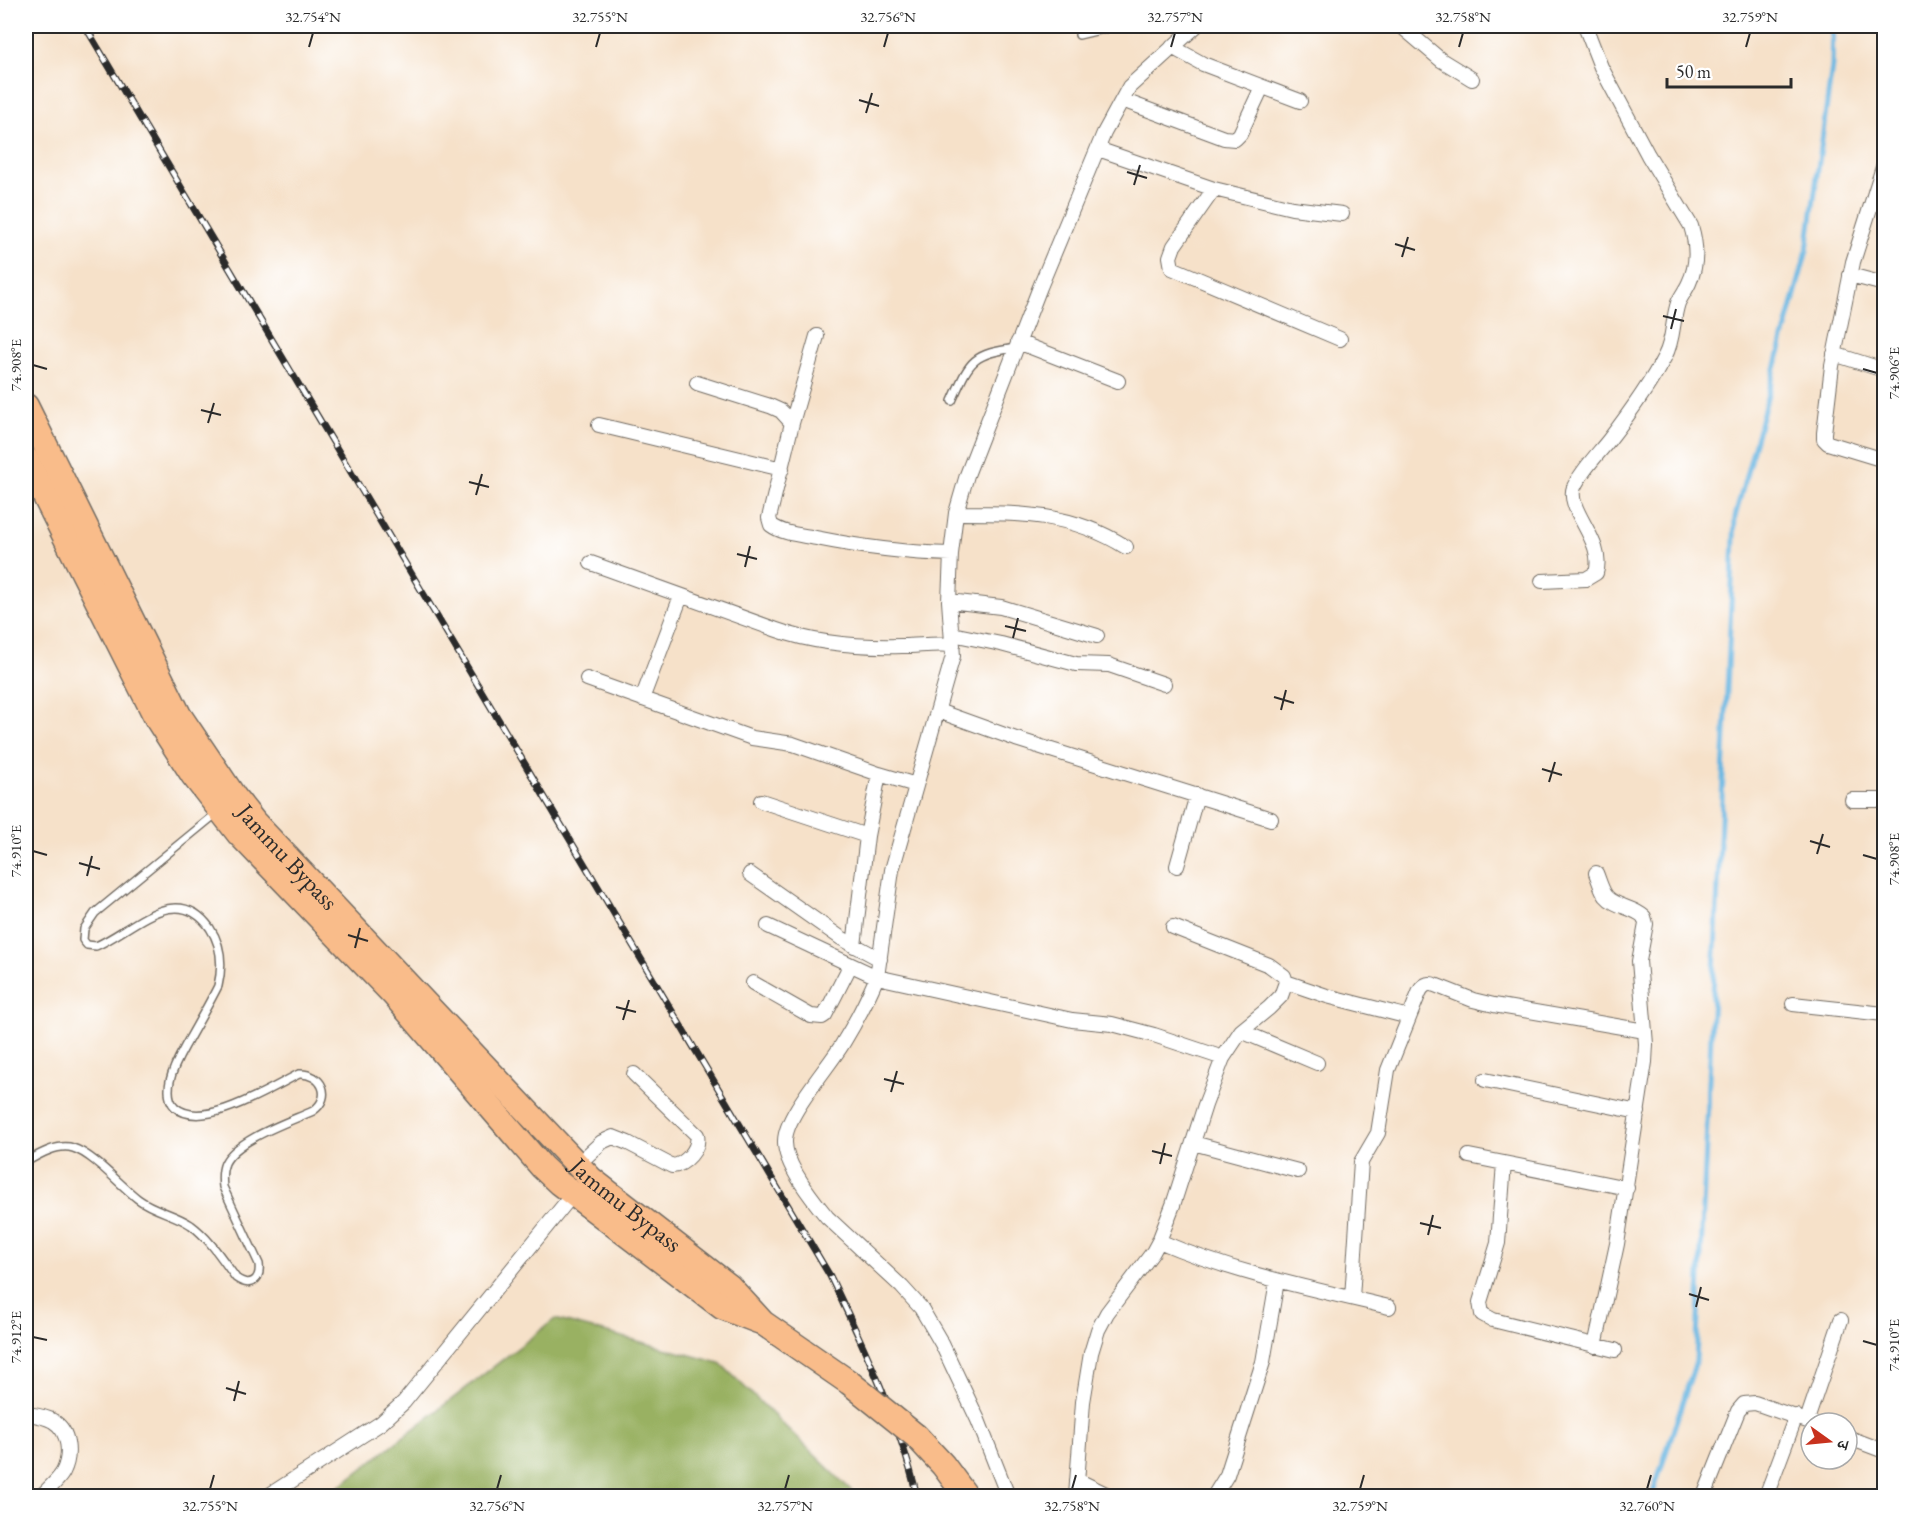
<svg xmlns="http://www.w3.org/2000/svg" width="1910" height="1522" font-family="'EB Garamond','Noto Serif Devanagari',serif">
  <rect width="100%" height="100%" fill="#fff"/>
  <filter id="ink" filterUnits="userSpaceOnUse"><feTurbulence type="fractalNoise" baseFrequency=".0167" numOctaves="2"/><feDisplacementMap in="SourceGraphic" scale="12" xChannelSelector="R" yChannelSelector="G"/><feConvolveMatrix kernelMatrix="1 2 1 2 8 2 1 2 1" color-interpolation-filters="sRGB"/></filter>
  <filter id="wash" filterUnits="userSpaceOnUse"><feTurbulence type="fractalNoise" baseFrequency=".008" numOctaves="4" result="noise"/><feDisplacementMap in="SourceGraphic" scale="24" xChannelSelector="R" yChannelSelector="G"/><feGaussianBlur stdDeviation="1.35" result="paint"/><feColorMatrix in="noise" values="0 0 0 0 0 0 0 0 0 0 0 0 0 0 0 0 0 1.4 0 .05"/><feComposite in="paint" operator="in"/></filter>
  <g filter="url(#wash)">
    <rect width="100%" height="100%" fill="#f6e1c9"/>
    <!-- forest -->
    <path fill="#99b162" stroke="#626e46" stroke-width="1.5" d="M555,1319l165,44 137,133h-530z"/>
    <g fill="none" stroke-linecap="round" stroke-linejoin="round">
      <!-- stream -->
      <path stroke="#66b5e1" stroke-width="5" d="M1652,1496l44,-135 39,-844 72,-267 25,-184 1,-40"/>
    </g>
  </g>
  <g filter="url(#ink)">
    <g fill="none" stroke-linecap="round" stroke-linejoin="round">
      <!-- lane casing -->
      <g stroke="#726b62" stroke-width="10">
        <path id="lane" d="M1079,35l38,-9
          M952,401c18,-40 19,-47 64,-53
          M26,1162c12,-7 32,-19 47,-14 20,6 47,37 65,51 16,12 37,15 53,26 19,14 31,34 45,53 14,10 25,3 23,-14l-36,-77c-1,-8 -1,-17 2,-24 12,-24 64,-41 88,-52 20,-14 9,-38 -14,-37 -27,13 -97,58 -124,33 -7,-7 -7,-16 -5,-26 3,-15 12,-29 19,-42 10,-18 20,-35 29,-53 5,-21 4,-40 -8,-58 -34,-48 -78,3 -114,18l-9,-1 -4,-5 1,-11 11,-16 122,-100"/>
      </g>
      <!-- street casing -->
      <g stroke="#726b62" stroke-width="16">
        <path id="street" d="M1401,26l40,34 31,19
          M1172,47l31,17 97,37
          M1122,100l102,38 11,1 5,-5 22,-47
          M1098,149l116,40 78,19 50,6
          M1884,164l-31,98 -21,104 -8,67v6l4,4 56,17
          M1214,189l-40,57 -4,11 2,11 168,71
          M1850,275l34,9
          M817,336l-25,87 -23,95 2,7c12,9 31,10 45,13 45,9 89,15 135,16
          M1018,342l100,39
          M1834,354l50,16
          M697,383l73,23 11,5 11,12
          M599,425l183,44
          M956,513c64,0 114,-1 170,34
          M591,563l186,67c39,14 83,17 125,16 17,0 33,-3 51,-1
          M1542,581l44,-2 10,-6c10,-32 -31,-63 -22,-86 8,-17 24,-33 35,-47 20,-26 41,-55 56,-84 9,-17 7,-35 13,-53 3,-7 8,-13 11,-20 9,-19 8,-37 2,-57l-43,-71 -47,-88 -16,-41
          M949,601l52,6 96,29
          M952,634l49,10 75,20 33,1 55,19
          M587,679l165,59 41,6 86,30 37,11
          M642,699l39,-103
          M938,711l78,28 255,80
          M1852,800h32
          M761,801l106,35
          M1177,866l20,-71
          M750,874l91,64 39,21
          M768,926l109,51c-10,23 -21,45 -34,66 -14,24 -58,72 -58,98 -1,23 28,59 42,76l75,70 19,21 21,36 36,76 30,76
          M1173,927l96,38 15,11 2,6 -5,14 -12,12 -28,23 -18,27
          M854,946l13,-110 12,-62
          M1286,982l41,14 82,21
          M753,983l58,33 11,1 3,-2 25,-49
          M1793,1004l91,10
          M1241,1031l76,32
          M1485,1080l153,32
          M1193,1143l105,28
          M1469,1156l158,32
          M1504,1163l-6,80 -18,59 2,12 11,6 122,30
          M577,1165l25,-23 11,-5 15,6 44,23c13,-1 28,-17 25,-31l-63,-61
          M1159,1241c74,32 153,48 230,66
          M1352,1298l9,-136 17,-29 10,-63 31,-77c3,-7 8,-11 16,-8l38,15 21,5 151,26
          M1595,1346l22,-102 28,-182 1,-18 -7,-83 7,-37 -2,-7c-10,-10 -29,-10 -38,-21 -5,-7 -7,-16 -10,-23
          M26,1414c8,1 19,2 27,7 17,10 18,35 10,51 -5,9 -15,17 -22,24
          M1807,1420l34,-100
          M1847,1437l37,14
          M1077,1480l33,16
          M268,1496l113,-73 23,-21 169,-208
          M1076,1496l7,-94 8,-49 7,-23 9,-17 46,-61 6,-11 14,-36 32,-100 18,-47 -69,-23 -42,-11 -40,-4 -195,-43 15,-107 61,-214 -4,-55 2,-47 5,-41 11,-38 73,-188 64,-154 25,-46 67,-61
          M1214,1496l13,-21 36,-113 14,-81
          M1704,1496l34,-85 6,-7 11,-1 58,20
          M1766,1496l30,-80"/>
      </g>
      <!-- highway casing -->
      <g stroke="#726b62" stroke-width="27">
        <g id="highway">
          <path id="s1" d="M26,406l153,309 56,83 19,24 337,357 139,108 33,36 87,60"/>
          <path d="M26,459l131,260 36,56 46,59 155,161 148,172 17,16 163,124 36,14"/>
          <path d="M916,1436l27,29 23,31"/>
        </g>
      </g>
      <!-- lane -->
      <use href="#lane" stroke="#fff" stroke-width="7"/>
      <!-- street -->
      <use href="#street" stroke="#fff" stroke-width="14"/>
      <!-- highway -->
      <use href="#highway" stroke="#f9bc8a" stroke-width="24"/>
      <!-- rail casing -->
      <g stroke="#2b2b2b" stroke-width="7">
        <path id="rail" d="M85,26l745,1250c34,71 69,144 87,220"/>
      </g>
      <!-- rail -->
      <use href="#rail" stroke="#fff" stroke-width="4.5" stroke-dasharray="14" stroke-linecap="butt"/>
      <!-- highway-bridge casing -->
      <g stroke="#726b62" stroke-width="27" stroke-linecap="butt">
        <path id="highway-bridge" d="M850,1383l66,53"/>
      </g>
      <!-- highway-bridge -->
      <use href="#highway-bridge" stroke="#f9bc8a" stroke-width="24"/>
    </g>
  </g>
  <!-- ticks -->
  <path fill="none" stroke="#2b2b2b" stroke-width="2" d="M309,47l4,-14M596,47l4,-14M884,47l4,-14M1171,47l4,-14M1459,47l4,-14M1746,47l4,-14M859,100l20,6M866,113l6,-20M1127,172l20,6M1134,185l6,-20M1395,244l20,6M1402,257l6,-20M1663,316l21,5M1671,329l5,-20M33,365l14,4M1863,369l14,4M201,410l20,5M208,423l6,-20M469,482l20,5M476,495l6,-21M737,554l20,5M745,567l5,-21M1005,626l21,5M1013,638l5,-20M1274,697l20,6M1281,710l5,-20M1542,769l20,6M1549,782l6,-20M1810,841l20,6M33,851l14,4M1817,854l6,-20M1863,855l14,4M79,863l21,6M87,876l5,-20M348,935l20,6M355,948l5,-20M616,1007l20,5M623,1020l6,-20M884,1079l20,5M891,1092l6,-21M1152,1151l20,5M1160,1164l5,-21M1420,1223l21,5M1428,1235l5,-20M1689,1294l20,6M1696,1307l5,-20M33,1337l14,3M1863,1341l14,4M226,1388l20,6M234,1401l5,-20M210,1489l4,-14M497,1489l4,-14M785,1489l4,-14M1072,1489l4,-14M1360,1489l4,-14M1647,1489l4,-14"/>
  <g text-anchor="middle" stroke-width="4.5" stroke-linejoin="round" paint-order="stroke">
    <!-- street labels -->
    <g font-size="24" fill="#2b2b2b" stroke="#fff">
      <text dy="8" stroke="none"><textPath href="#s1" startOffset="524">Jammu Bypass</textPath></text>
      <text dy="8" stroke="none"><textPath href="#s1" startOffset="1010">Jammu Bypass</textPath></text>
    </g>
  </g>
  <!-- margin -->
  <rect width="1910" height="1522" fill="none" stroke="#fff" stroke-width="66"/>
  <!-- north arrow -->
  <g transform="translate(1829 1441) rotate(105)"><circle r="28" fill="#ffffff" stroke="#aaaaaa" stroke-width="1.5"/>
  <path d="M0-4.5L10 22L0 15L-10 22Z" fill="#c8321e"/>
  <text y="-9" font-size="16" font-weight="bold" text-anchor="middle" fill="#2b2b2b">उ</text>
  </g>
  <!-- scale -->
  <path d="M1667 78v9h124v-9" fill="none" stroke="#2b2b2b" stroke-width="3"/>
  <text x="1676" y="78" font-size="18" fill="#2b2b2b" stroke="#ffffff" stroke-width="4.5" paint-order="stroke">50 m</text>
  <rect x="33" y="33" width="1844" height="1456" fill="none" stroke="#2b2b2b" stroke-width="2"/>
  <g font-size="15" text-anchor="middle" fill="#2b2b2b">
    <text x="313" y="22">32.754°N</text>
    <text x="600" y="22">32.755°N</text>
    <text x="888" y="22">32.756°N</text>
    <text x="1175" y="22">32.757°N</text>
    <text x="1463" y="22">32.758°N</text>
    <text x="1750" y="22">32.759°N</text>
    <text transform="translate(16 365) rotate(-90)" y="5">74.908°E</text>
    <text transform="translate(1894 373) rotate(-90)" y="5">74.906°E</text>
    <text transform="translate(16 851) rotate(-90)" y="5">74.910°E</text>
    <text transform="translate(1894 859) rotate(-90)" y="5">74.908°E</text>
    <text transform="translate(16 1337) rotate(-90)" y="5">74.912°E</text>
    <text transform="translate(1894 1345) rotate(-90)" y="5">74.910°E</text>
    <text x="210" y="1511">32.755°N</text>
    <text x="497" y="1511">32.756°N</text>
    <text x="785" y="1511">32.757°N</text>
    <text x="1072" y="1511">32.758°N</text>
    <text x="1360" y="1511">32.759°N</text>
    <text x="1647" y="1511">32.760°N</text>
  </g>
</svg>
